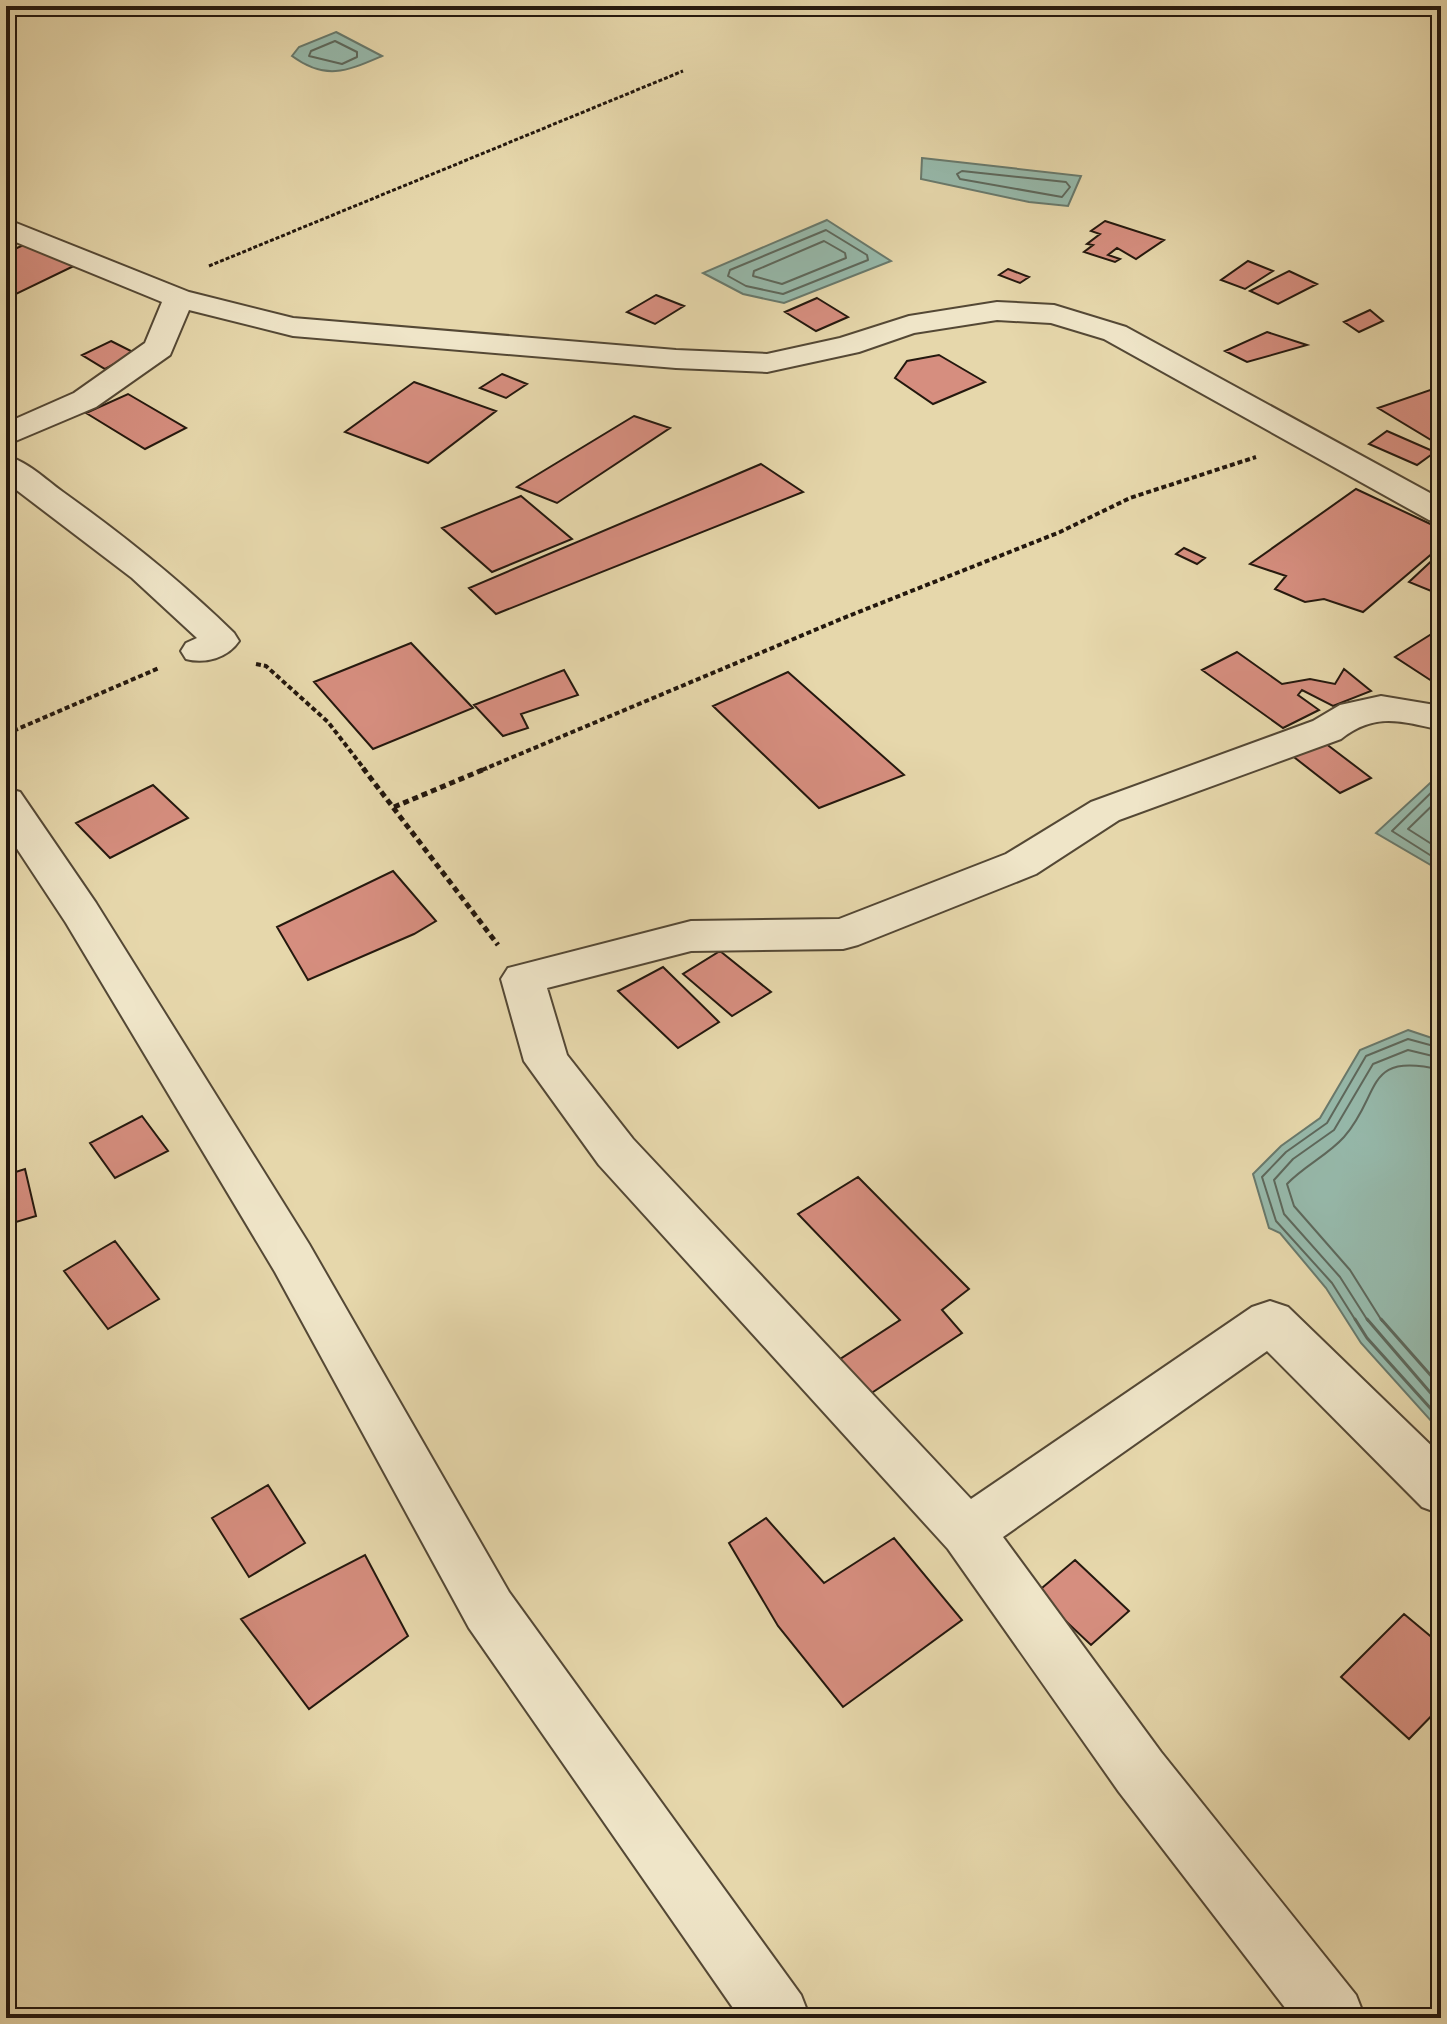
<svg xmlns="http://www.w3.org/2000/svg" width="1447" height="2024" font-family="Cardo,serif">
  <rect width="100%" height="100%" fill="#e6d7ab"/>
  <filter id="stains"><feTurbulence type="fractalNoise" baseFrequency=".0025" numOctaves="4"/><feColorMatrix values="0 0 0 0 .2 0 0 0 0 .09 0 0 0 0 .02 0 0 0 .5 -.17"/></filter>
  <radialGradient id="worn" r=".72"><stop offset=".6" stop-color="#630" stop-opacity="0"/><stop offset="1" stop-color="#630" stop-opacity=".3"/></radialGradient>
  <!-- water -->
  <path fill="#96b9ab" stroke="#68796c" stroke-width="2" d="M336,32l46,24c-35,15 -56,25 -90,0l7,-9z
    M922,158l159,18 -13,30 -39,-4 -108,-23z
    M827,220l64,41 -107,42 -41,-9 -40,-21z
    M1441,773v98l-65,-38z
    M1408,1030l33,11v391l-80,-89 -35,-55 -46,-55 -11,-5 -16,-54 28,-28 39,-28 40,-68z"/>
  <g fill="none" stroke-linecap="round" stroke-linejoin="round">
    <!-- shore-far1 -->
    <path stroke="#5d685c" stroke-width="2" d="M335,41l22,11v5l-15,7 -33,-8 2,-5z
      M962,171l104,11 4,5 -8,10 -102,-18 -3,-5z
      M826,230l41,25 1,5 -85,34 -37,-8 -18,-10 2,-6z
      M824,241l21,12 1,5 -64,26 -29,-8 1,-5z
      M1441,783l-49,48 49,31
      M1441,797l-33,32 33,21
      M1356,1321l-24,-38 -56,-62 -14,-44 24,-25 41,-29 39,-67 42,-17 33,9
      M1368,1321l-28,-44 -56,-63 -10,-34 19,-21 41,-29 39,-66 35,-14 33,8
      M1382,1321l-32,-51 -56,-64 -7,-22c17,-18 41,-29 57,-47 38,-43 19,-86 97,-67"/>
    <!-- shore -->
    <path stroke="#5d685c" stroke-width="3" d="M1355,1319l12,19 74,82
      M1367,1319l74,86
      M1381,1319l60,68"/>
  </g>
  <!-- building -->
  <path fill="#d68e7f" stroke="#24180e" stroke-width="2" d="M1105,221l59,19 -28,19 -19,-11 -9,7 12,4 -5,3 -31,-10 9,-7 -6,-1 13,-10 -9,-3z
    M30,242l50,21 -64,31 -10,-4v-37z
    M1248,261l25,10 -28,18 -24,-9z
    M1008,269l21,8 -9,6 -21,-8z
    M1289,271l28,13 -39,20 -28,-13z
    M656,295l28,11 -29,18 -28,-12z
    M817,298l31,19 -32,14 -31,-19z
    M1370,310l13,11 -24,11 -15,-10z
    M1267,332l40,13 -60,17 -22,-11z
    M111,341l24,12 -30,16 -23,-14z
    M939,355l46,27 -52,22 -38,-26 12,-17z
    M502,374l25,10 -21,14 -26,-10z
    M414,382l82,29 -68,52 -83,-31z
    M1436,388l5,3v55l-63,-38z
    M128,394l58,34 -41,21 -59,-36z
    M634,416l36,12 -113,75 -40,-16z
    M1387,431l48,21 -18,13 -48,-21z
    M761,464l42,28 -307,122 -27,-26z
    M1356,489l85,40v17l-78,66 -39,-13 -19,3 -30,-13 11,-13 -36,-12z
    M521,496l51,43 -80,33 -50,-44z
    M1184,548l21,10 -8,6 -21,-10z
    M1441,552v43l-32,-13z
    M1441,628v59l-46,-30z
    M411,643l62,65 -100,41 -59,-67z
    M1237,652l45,32 28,-5 25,5 9,-15 27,22 -38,15 -31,-16 -4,5 21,15 -36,18 -81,-58z
    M564,670l14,25 -57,19 7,14 -25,8 -29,-31z
    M788,672l116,103 -85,33 -106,-102z
    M1321,740l50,38 -31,15 -50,-39z
    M153,785l35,33 -78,40 -34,-35z
    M393,871l43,50 -22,13 -106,46 -31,-53z
    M720,951l51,41 -39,24 -49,-42z
    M663,967l56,55 -41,26 -60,-57z
    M142,1116l26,35 -53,27 -25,-35z
    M25,1169l11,47 -30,9v-50z
    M858,1177l111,112 -27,21 20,23 -98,65 -33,-33 69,-45 -102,-106z
    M115,1241l44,58 -51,30 -44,-58z
    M268,1485l37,58 -56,34 -37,-59z
    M766,1518l58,65 70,-45 68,82 -119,87 -65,-81 -49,-83z
    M365,1555l43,81 -99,73 -68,-90z
    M1075,1560l54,51 -38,34 -55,-52z
    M1404,1614l37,31v61l-32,33 -68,-62z"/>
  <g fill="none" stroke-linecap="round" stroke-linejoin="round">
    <!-- minor casing -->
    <g stroke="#544835" stroke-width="4">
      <path id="minor" d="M6,219l183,73 104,26 383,32 91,4 73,-16 69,-22 88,-14 57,3 72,22 315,172v24l-12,-3 -325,-181 -53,-16 -54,-3 -83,13 -55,19 -92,20 -91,-4 -383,-32 -104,-26 -19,45 -74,52 -90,38v-22l68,-30 71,-50 17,-41 -156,-64z
        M6,456c21,5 39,23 57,36 60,43 118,89 171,141l5,8c-11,17 -34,23 -53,18l-5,-8 5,-8 11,-5 -65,-60 -126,-96z
        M1381,696l60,10v24c-40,-9 -66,-18 -100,9l-222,81 -83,54 -178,71 -15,4 -152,2 -144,37 20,67 66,84 338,360 281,-192 18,-6 18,6 153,148v59l-19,-7 -155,-156 -264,186 158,215 195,243 9,23h-72l-174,-226 -171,-243 -349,-384 -75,-104 -23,-82 7,-11 183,-47 148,-2 167,-65 85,-52 222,-81 27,-16z
        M6,788l14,4 76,111 213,341 200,348 292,403 9,23h-70l-271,-390 -194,-356 -209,-349 -60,-91z"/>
    </g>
    <!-- path-far2 -->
    <path stroke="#24180e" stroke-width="3" stroke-dasharray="4 2" stroke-linecap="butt" d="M209,266l474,-195"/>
    <!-- path-far1 -->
    <path stroke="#24180e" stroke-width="4" stroke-dasharray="5 3" stroke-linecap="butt" d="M256,664l10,2 62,56 37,48
      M6,734l153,-66
      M482,770l359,-151 219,-87 70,-34 126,-41"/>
    <!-- path -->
    <path stroke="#24180e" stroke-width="5" stroke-dasharray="6 4" stroke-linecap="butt" d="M363,768l135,177
      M394,807l93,-39"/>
    <!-- minor -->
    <use href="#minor" fill="#efe5c8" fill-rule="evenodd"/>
  </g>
  <!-- margin -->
  <rect width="1447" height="2024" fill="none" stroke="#e6d7ab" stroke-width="32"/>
  <rect x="8" y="8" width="1431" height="2008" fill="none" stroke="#24180e" stroke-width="4"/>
  <rect x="16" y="16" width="1415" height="1992" fill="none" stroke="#24180e" stroke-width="2"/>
  <rect width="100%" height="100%" filter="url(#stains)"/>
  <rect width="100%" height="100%" fill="url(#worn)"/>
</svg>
